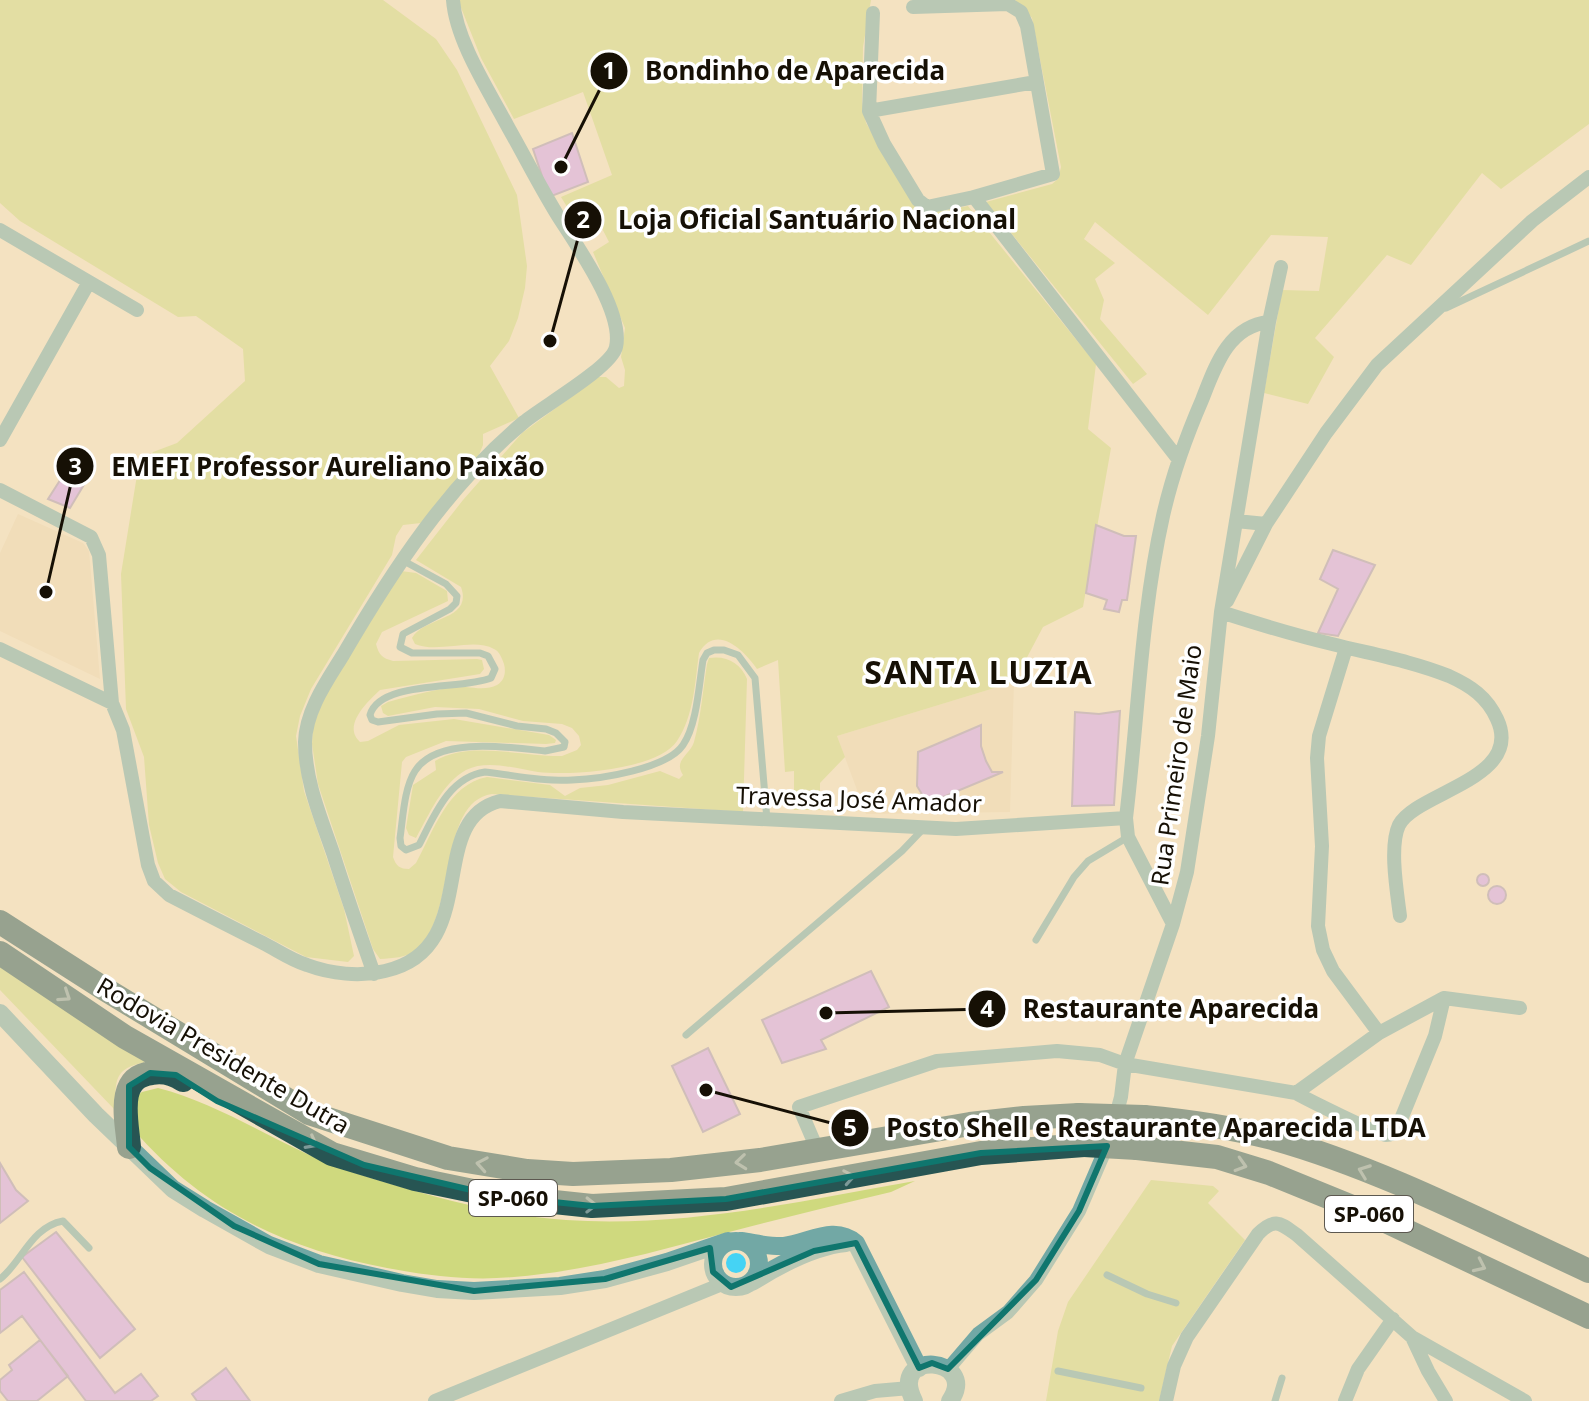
<svg xmlns="http://www.w3.org/2000/svg" width="1589" height="1401" font-family="'Noto Sans',sans-serif">
  <rect width="100%" height="100%" fill="#f4e2c1"/>
  <!-- built -->
  <path fill="#edd7af" d="M18,514l65,29 6,8 11,128 -100,-48v-78z
    M1014,682l-4,130 -144,2 -29,-78z"/>
  <!-- green -->
  <path fill="#cfd97e" d="M0,0h383l53,39 21,31 60,125 10,71 -2,22 -7,30 -9,23 -19,25 29,52 -36,16v11l-5,12 -57,66 -18,2 -7,11 -4,19 -81,134 -11,27 -4,20 8,55 40,118 10,47 -6,6 -42,-5 -125,-65 -16,-13 -7,-16 -9,-38 -5,-68 -18,-48 -5,-135 16,-99 16,-23 24,-9 68,-62 -2,-32 -47,-33 -18,1 -158,-96 -20,-18z
    M458,0h413l-8,47 -1,55 4,21 50,84 12,6 40,-7 128,158 -8,65 23,19 -28,159 -40,20 -29,55 -177,54 8,21 -25,26v27h-26v-39l-9,1 -7,-112 -21,9c-13,-19 -41,-46 -58,-16 -4,29 -5,63 -22,88 -19,29 -107,35 -139,31 -22,-3 -50,-13 -72,-2 -24,13 -37,45 -50,68l-7,-3 -3,-7 7,-43 23,-15 -1,-9c34,-21 89,-4 127,-5l15,-6 4,-5 -2,-9 -7,-8 -10,-4 -39,-3 -44,-12 -44,-2 -47,9 -5,-3 -2,-7 7,-4c26,-7 52,-15 78,-15 10,1 22,3 31,-2 8,-5 9,-13 7,-21 -2,-6 -5,-13 -10,-15 -21,-12 -56,5 -79,-5l-3,-6c13,-22 61,-17 49,-51l-45,-27 47,-60 59,-67 76,-56h8l13,11 5,-2 1,-16 -4,-13 4,-29 -32,-76 16,-10 -18,-35 -16,-6 -3,14 -11,-18 51,-22 -29,-83 -69,27 -33,-61z
    M1015,0h574v124l-88,65 -19,-16 -71,92 -24,-10 -72,83 19,19 -26,47 -44,-11 18,-103 37,1 9,-54 -57,-2 -63,80 -113,-93 -11,17 31,24 -20,16 9,21 -4,19 47,55 -14,10 -147,-182 66,-18 6,-5 3,-12 -29,-149z
    M401,571l15,2 31,18 1,10 -66,31 -6,12c3,11 6,14 17,17l84,-2 5,1 2,9 -4,5 -100,16c-13,12 -38,36 -20,52l8,-1 31,-16 55,-6 95,16 7,5 -1,3 -9,1 -100,-3 -40,16 -4,5 -9,95c3,9 7,12 16,12l7,-6c17,-31 32,-79 71,-86l63,8 15,11 15,-8 28,-3 52,-14 19,8 4,-4c-10,-15 7,-20 11,-33 7,-25 9,-53 13,-78l2,-6c17,-3 32,5 38,21l-4,133 -251,-18c-55,8 -34,122 -76,156 -10,8 -23,8 -36,9l-7,-10 -55,-165 -6,-40 1,-17 11,-31z
    M0,966l146,96c-33,7 -30,17 -31,48l-115,-120z
    M158,1088c70,18 130,64 200,86 67,21 138,41 208,46 117,8 235,-19 349,-39l-24,11c-53,13 -106,25 -158,39 -72,19 -145,40 -219,46 -43,4 -85,-1 -127,-9 -103,-20 -184,-58 -254,-139l1,-31 8,-6z
    M1151,1180l62,6 6,5 -11,12 37,37 -73,106 -13,55h-113l12,-70 10,-29z"/>
  <!-- water -->
  <path fill="#45d3f4" d="M726 1263a10 10 0 1 1 20 0a10 10 0 1 1-20 0Z"/>
  <!-- building -->
  <path fill="#d09df0" stroke="#a492b0" stroke-width="2" d="M572,133l16,49 -39,15 -16,-48z
    M73,460l21,8 -24,40 -22,-9z
    M1096,525l28,11h12l-9,64h-5l-3,12 -15,-3 3,-9 -21,-7z
    M1333,550l42,15 -37,71 -20,-3 20,-44 -18,-10z
    M1120,711l-6,94 -42,1 3,-94 24,2z
    M981,725v21l5,15 6,11h11l-67,28 -13,-4 -6,-10 1,-34z
    M1477 880a6 6 0 1 1 12 0a6 6 0 1 1-12 0Z
    M1488 895a9 9 0 1 1 18 0a9 9 0 1 1-18 0Z
    M871,971l18,36 -68,33 5,9 -44,14 -20,-43z
    M708,1048l32,66 -37,18 -31,-66z
    M0,1163l16,27 12,11 -28,22z
    M56,1232l79,97 -35,29 -78,-101z
    M24,1272l91,121 26,-19 17,22 -7,5h-65l-64,-85 -22,17v-43z
    M40,1340l28,36 -31,25h-29l-8,-10v-11l12,-10 -3,-5z
    M226,1368l24,33h-53l-5,-7z"/>
  <g fill="none" stroke-linecap="round" stroke-linejoin="round">
    <!-- service -->
    <path stroke="#72a8a5" stroke-width="7" d="M1446,308l143,-67
      M402,560l44,24 11,12 -1,7 -6,6 -47,25 -3,13 12,6h68l8,3 7,13 -4,9c-28,12 -111,2 -121,37l2,5 6,2 59,-8 29,-1 51,13 29,3 10,4 9,9 -1,5 -19,4c-36,-4 -108,-15 -130,20 -11,17 -12,47 -15,67l1,8 5,4 13,-5c15,-29 30,-68 66,-73 28,3 59,10 87,8 28,-1 95,-11 111,-35 14,-20 16,-61 20,-85l4,-7 7,-3h10l14,5 17,23 12,142
      M1036,940l38,-63 14,-16 40,-24
      M686,1035l216,-184 21,-22
      M1107,1275l40,19 29,9
      M0,1279c22,-17 31,-52 63,-58l26,27
      M1058,1371l83,17
      M1275,1401l7,-23"/>
    <!-- minor -->
    <path stroke="#72a8a5" stroke-width="14" d="M873,13l-4,98 15,33 34,56 9,7 47,-10 79,-23 -26,-148 -6,-14 -13,-8 -95,3
      M869,111l167,-29
      M974,197l205,263
      M0,230l137,80
      M0,440l89,-158
      M0,490l91,47 8,18 13,148 11,27 25,135 6,16 15,14c31,16 62,32 94,48 14,7 28,17 44,22 24,9 53,12 78,6 99,-22 39,-151 115,-170l123,11 333,17 170,-11
      M1236,521l30,3
      M1227,601l39,-77 60,-91 51,-68 155,-144 57,-44
      M1221,612c37,12 73,23 111,32 39,10 80,17 117,32 22,10 38,21 48,43 28,60 -81,73 -98,106 -10,21 -2,67 1,91
      M1346,648l-27,88 -2,22 5,88 -4,80 5,24 10,21 46,62
      M0,649l112,54
      M1173,924l-45,-87 -2,-19c12,-100 15,-204 37,-302 9,-40 23,-79 39,-116 13,-33 26,-74 67,-78
      M374,974c-14,-40 -28,-80 -41,-121 -12,-35 -28,-72 -28,-111 1,-32 22,-61 38,-87 49,-84 105,-170 181,-233 18,-15 88,-55 92,-75 8,-35 -39,-101 -58,-131 -18,-29 -33,-59 -50,-89 -19,-36 -52,-86 -55,-127
      M1296,1093l83,-60 65,-35 76,10
      M817,1149l-18,-42 138,-46 120,-10 43,4 25,9 171,29c10,6 83,42 90,42 6,0 7,-2 11,-6l38,-93 9,-38
      M1412,1337l16,34 18,30
      M948,1369l30,-35 30,-22 28,-32 43,-69 30,-70 12,-44 4,-33 48,-140 14,-52 21,-136 13,-124 48,-290 12,-55
      M435,1401l287,-117
      M841,1401l34,-10 35,-3
      M1166,1401l8,-35 13,-29 71,-103c17,-17 22,-11 39,1l115,102 113,64
      M1345,1401l13,-32 35,-50"/>
    <!-- tertiary -->
    <path stroke="#72a8a5" stroke-width="18" d="M0,1013l96,102 77,74 32,20 64,36 50,19 83,19 35,6 37,2 86,-5 45,-7 62,-17 61,-21
      M713 1264a23 23 0 1 1 46 0a23 23 0 1 1-46 0Z
      M741,1241c14,2 29,6 43,5 25,-3 50,-22 72,-3l63,125
      M752,1282c27,-17 61,-36 94,-39
      M914,1401c-27,-53 66,-44 36,0"/>
    <!-- motorway -->
    <path stroke="#275553" stroke-width="24" d="M0,922l103,66 206,125 139,45 79,13 46,3 98,-4 89,-10 210,-36 54,-6 55,-3
      M0,953l125,84 207,117 83,25 82,17 95,10 134,-7 255,-46 103,-8
      M1144,1117c43,4 86,10 128,21 108,30 215,86 317,133
      M129,1147c-2,-26 -14,-70 23,-74 11,-2 22,1 31,7
      M1137,1148l80,9 52,16 108,44 212,100"/>
    <!-- motorway-bridge -->
    <path stroke="#275553" stroke-width="24" d="M1079,1115l65,2
      M1084,1145l53,3"/>
  </g>
  <!-- one-way arrows -->
  <defs><path id="oneway-chevron" d="M-2-3.5L2.5 0L-2 3.5" fill="none" stroke-width="1.6" stroke-linecap="round" stroke-linejoin="round" transform="scale(2)"/></defs>
  <g stroke="#7d9998">
    <use href="#oneway-chevron" transform="translate(65 996) rotate(34)"/>
    <use href="#oneway-chevron" transform="translate(312 1143) rotate(28)"/>
    <use href="#oneway-chevron" transform="translate(741 1162) rotate(174)"/>
    <use href="#oneway-chevron" transform="translate(482 1164) rotate(-170)"/>
    <use href="#oneway-chevron" transform="translate(1241 1165) rotate(17)"/>
    <use href="#oneway-chevron" transform="translate(1364 1171) rotate(-159)"/>
    <use href="#oneway-chevron" transform="translate(849 1177) rotate(-10)"/>
    <use href="#oneway-chevron" transform="translate(591 1205) rotate(1)"/>
    <use href="#oneway-chevron" transform="translate(1480 1266) rotate(25)"/>
  </g>
  <!-- marked area -->
  <path d="M0 0H1589V1401H0ZM150,1073l26,2 41,26 147,64 133,31 95,10 134,-7 255,-46 126,-7 -28,65 -43,69 -88,89 -16,-6 -13,5 -63,-125 -42,8 -83,36 -18,-15 -3,-24 -105,31 -131,12 -155,-27 -85,-38 -84,-58 -21,-21v-61z" fill="#f4e2c1" fill-opacity=".55" fill-rule="evenodd"/>
  <path fill="none" stroke="#0f766e" stroke-width="6" stroke-linejoin="round" d="M150,1073l26,2 41,26 147,64 133,31 95,10 134,-7 255,-46 126,-7 -28,65 -43,69 -88,89 -16,-6 -13,5 -63,-125 -42,8 -83,36 -18,-15 -3,-24 -105,31 -131,12 -155,-27 -85,-38 -84,-58 -21,-21v-61z"/>
  <g text-anchor="middle" stroke-width="7" stroke-linejoin="round" paint-order="stroke">
    <!-- shield labels -->
    <g fill="#fff" stroke="#5c5850" stroke-width="2">
      <rect x="469" y="1180" width="88" height="36" rx="6"/>
      <rect x="1325" y="1196" width="88" height="36" rx="6"/>
    </g>
    <g font-size="22" font-weight="bold" fill="#161005">
      <text x="513" y="1206">SP-060</text>
      <text x="1369" y="1222">SP-060</text>
    </g>
    <!-- street labels -->
    <g font-size="24" fill="#161005" stroke="#fff">
      <text transform="translate(1177 765) rotate(-82)" y="8">Rua Primeiro de Maio</text>
      <text transform="translate(859 800) rotate(2)" y="8">Travessa José Amador</text>
      <text transform="translate(223 1056) rotate(30)" y="8">Rodovia Presidente Dutra</text>
    </g>
    <!-- district labels -->
    <g font-size="32" font-weight="bold" letter-spacing="2" fill="#161005" stroke="#fff">
      <text x="979" y="684">SANTA LUZIA</text>
    </g>
  </g>
  <!-- callouts -->
  <path fill="none" stroke="#161005" stroke-width="3" d="M561 167L609 71M550 341L583 220M46 592L75 466M826 1013L987 1009M706 1090L850 1128"/>
  <g fill="#161005" stroke="#fff" stroke-width="3">
    <circle cx="561" cy="167" r="8"/>
    <circle cx="550" cy="341" r="8"/>
    <circle cx="46" cy="592" r="8"/>
    <circle cx="826" cy="1013" r="8"/>
    <circle cx="706" cy="1090" r="8"/>
    <circle cx="609" cy="71" r="20"/>
    <circle cx="583" cy="220" r="20"/>
    <circle cx="75" cy="466" r="20"/>
    <circle cx="987" cy="1009" r="20"/>
    <circle cx="850" cy="1128" r="20"/>
  </g>
  <g font-size="24" text-anchor="middle" font-weight="bold" fill="#fff">
    <text x="609" y="79">1</text>
    <text x="583" y="228">2</text>
    <text x="75" y="475">3</text>
    <text x="987" y="1017">4</text>
    <text x="850" y="1136">5</text>
  </g>
  <g font-size="26" text-anchor="middle" font-weight="bold" fill="#161005" stroke="#fff" stroke-width="7" stroke-linejoin="round" paint-order="stroke">
    <text x="795" y="80">Bondinho de Aparecida</text>
    <text x="817" y="229">Loja Oficial Santuário Nacional</text>
    <text x="328" y="476">EMEFI Professor Aureliano Paixão</text>
    <text x="1171" y="1018">Restaurante Aparecida</text>
    <text x="1156" y="1137">Posto Shell e Restaurante Aparecida LTDA</text>
  </g>
</svg>
